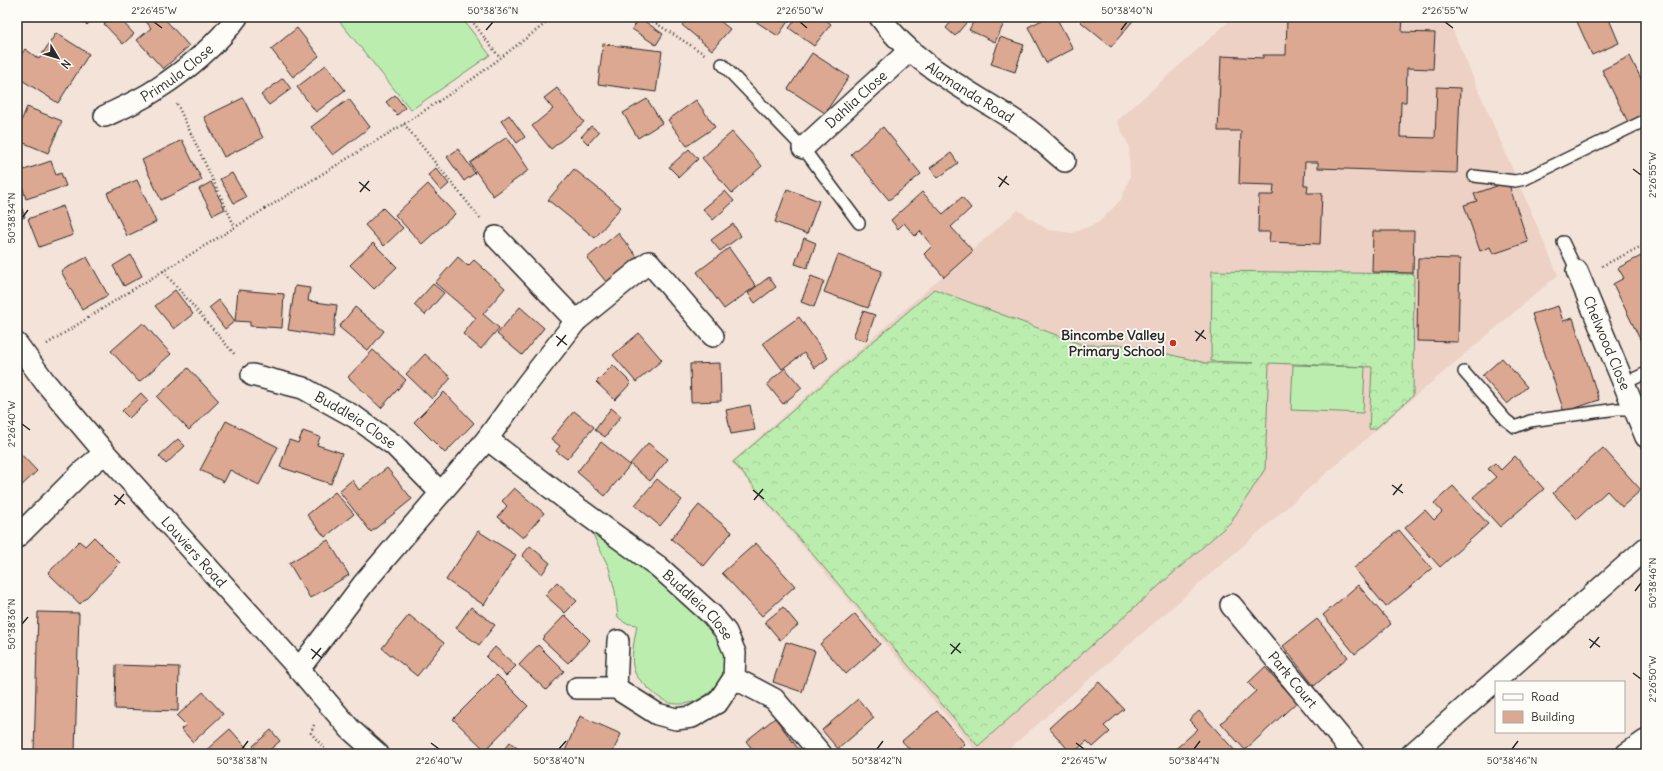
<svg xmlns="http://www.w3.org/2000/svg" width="1663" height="771" font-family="Delius,sans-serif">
  <defs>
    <pattern id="forest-crowns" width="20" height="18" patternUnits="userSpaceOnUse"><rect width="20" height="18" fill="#bbeeae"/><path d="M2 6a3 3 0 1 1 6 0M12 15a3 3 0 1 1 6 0" fill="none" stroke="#a1cc96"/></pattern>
  </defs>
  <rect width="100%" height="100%" fill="#f3e3d9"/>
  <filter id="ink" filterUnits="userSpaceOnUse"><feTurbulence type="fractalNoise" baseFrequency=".025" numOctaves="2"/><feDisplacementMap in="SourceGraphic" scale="8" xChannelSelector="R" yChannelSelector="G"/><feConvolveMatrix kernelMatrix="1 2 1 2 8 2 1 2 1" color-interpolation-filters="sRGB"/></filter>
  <g filter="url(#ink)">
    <!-- built -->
    <path fill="#ecd1c4" d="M1234,17h213l111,258 -138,117 -417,362h-24l-248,-292 287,-252 30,20 24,3 26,-10 23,-23 9,-23 -1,-31 -12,-25z"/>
    <!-- grass -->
    <path fill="#bbeeae" stroke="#738c6c" d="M336,17h125l29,38 -79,55z
      M1293,365l72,2 -2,46 -72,-3z
      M589,526c33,26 66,51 97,78 11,11 32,28 37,44 10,28 -17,58 -46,56 -10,0 -19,-7 -26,-13 -5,-5 -13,-12 -16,-18 -6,-13 0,-35 2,-48l-12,-2 -7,-6 -3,-26 -6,-23z"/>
    <!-- forest -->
    <path fill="url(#forest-crowns)" stroke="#738c6c" d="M1212,271l202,3 -1,122 -38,33h-6l3,-62 -103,-4 -4,106 -34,53 -253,224 -245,-284 201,-173 149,56h46l77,18h48l-43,-2z"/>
    <!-- building -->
    <path fill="#dda892" stroke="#2b2b2b" d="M80,17h15l-8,8z
      M111,17h7l16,17 -11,10 -19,-20z
      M148,17h15l26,29 -26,23 -26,-29 14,-12 -6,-8z
      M688,17h27l15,12 -18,21 -30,-25z
      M749,17h42l-13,19z
      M798,17h24l9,7 -17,22 -25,-18z
      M955,17h16l-16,19 -9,-8z
      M976,17h31l-12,25 -26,-12z
      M1048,17h8l17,32 -27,14 -18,-36z
      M1086,17h50l-25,30 -30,-25z
      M1287,17h116l-1,15 33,1 -2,36 -26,-1 -1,34h-5l-1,35 35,1 2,-51 23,1 -3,85 -139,-5v-6h-13l-1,23h4l-1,8h15l-2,51 -51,-2 1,-10h-12l1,-37h14l1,-10 -35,-1 2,-53h-23l3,-75 42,2v-3h23z
      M1575,17h33l11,26 -27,12z
      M640,18l23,16 -7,11 -24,-16z
      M297,28l22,28 -26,21 -22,-28z
      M56,33l33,21 -31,49 -41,-26v-16l8,-12 14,10z
      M1000,37l24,8 -9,27 -24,-8z
      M603,44l59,7 -6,41 -58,-8z
      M812,53l37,24 -24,36 -37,-24z
      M1630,56l16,33v24l-18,9 -26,-52z
      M326,65l19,25 -29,22 -19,-25z
      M283,78l8,11 -22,16 -8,-10z
      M557,88l27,34 -33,27 -19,-23 21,-17 -9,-11z
      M395,95l10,13 -8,7 -11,-13z
      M243,98l20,40 -39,19 -20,-40z
      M349,99l21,28 -37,28 -22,-28z
      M647,99l15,24 -24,15 -15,-25z
      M696,100l19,27 -28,19 -19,-26z
      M27,107l35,14 -14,32 -31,-13v-9z
      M509,115l16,22 -8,6 -16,-22z
      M591,126l8,6 -11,12 -7,-7z
      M883,127l38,47 -32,26 -38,-46z
      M732,132l30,34 -30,27 -30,-35z
      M507,137l22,33 -36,26 -23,-33z
      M182,140l20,40 -41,20 -19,-40z
      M458,149l17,24 -11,8 -17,-24z
      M689,149l9,10 -19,18 -10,-10z
      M951,153l7,10 -20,15 -8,-10z
      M51,161l5,14 5,-2 5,13 -40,13 -8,-27z
      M436,168l13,16 -8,7 -13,-16z
      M574,169l47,38 -26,31 -47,-38z
      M232,173l14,24 -12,6 -14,-24z
      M137,180l19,42 -29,14 -20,-43z
      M211,182l14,27 -12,6 -14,-26z
      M1508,182l20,60 -35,12 -3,-7 -10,4 -16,-46 13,-4 -3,-7z
      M428,184l27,30 -33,30 -27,-29z
      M787,189l32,12 -12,33 -32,-12z
      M725,191l9,10 -21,19 -10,-11z
      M922,192l21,22 19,-17 9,11 -20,19 22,24 -29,26 -20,-23 8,-8 -12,-15 -5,5 -11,-13 -6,6 -7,-9z
      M17,196l8,21 -8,3z
      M63,206l10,29 -34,12 -11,-28z
      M383,208l20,20 -19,18 -19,-21z
      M733,224l8,12 -21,15 -9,-11z
      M1373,231h41l-1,42 -41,-1z
      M618,233l24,30 -31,25 -24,-30z
      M804,238l12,5 -9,25 -12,-4z
      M373,243l24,24 -23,22 -24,-24z
      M729,248l27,38 -32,23 -27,-37z
      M131,255l11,21 -18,10 -11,-20z
      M838,255l44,16 -14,37 -44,-16z
      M1641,256l5,10v73l-5,2 -28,-57 11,-6 -6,-10z
      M87,257l21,38 -26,15 -21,-39z
      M458,257l10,9 6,-6 31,28 -22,26 16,14 -18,21 -18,-15 13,-16 -41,-35z
      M1418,258l42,1 -2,83 -41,-1z
      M811,276l13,5 -10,26 -13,-5z
      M769,277l7,10 -21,16 -7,-10z
      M433,284l11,9 -19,22 -11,-10z
      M295,286l15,2 -2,13 29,4 -4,32 -45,-7z
      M175,290l18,24 -19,15 -19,-23z
      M238,290l46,4 -2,34 -32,-2v-4l-15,-1z
      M219,300l16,21 -10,8 -16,-21z
      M1558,306l5,15 10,-3 26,82 -35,12 -32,-98z
      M355,307l29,24 -16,20 -29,-24z
      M520,307l24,21 -22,27 -25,-21z
      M863,311l12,4 -9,26 -13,-4z
      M799,317l29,41 -13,10 -11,-15 -22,16 -19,-26z
      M143,323l28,31 -32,28 -28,-31z
      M639,333l23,27 -26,22 -23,-27z
      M373,350l33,30 -25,28 -33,-31z
      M425,354l26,24 -19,21 -26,-25z
      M1502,358l25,29 -20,17 -25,-28z
      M720,363l1,38 -30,1 -1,-38z
      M613,365l18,18 -16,17 -19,-18z
      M188,368l31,33 -30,29 -32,-33z
      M785,368l17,20 -19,16 -16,-20z
      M444,392l30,31 -29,30 -31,-31z
      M141,393l7,8 -19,17 -7,-7z
      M750,405l5,25 -24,4 -5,-24z
      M611,408l10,8 -16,21 -10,-7z
      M574,411l20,16 -27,32 -11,-8 4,-5 -9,-7z
      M226,421l52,26 -19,38 -29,-15 -6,12 -24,-12z
      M303,431l17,6 -3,8 25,8 -11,31 -51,-17 9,-27 9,3z
      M178,439l7,7 -19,18 -7,-8z
      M601,442l29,23 -25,31 -28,-24z
      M648,443l20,16 -18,22 -20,-17z
      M1603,448l38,42 -19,17 -15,-16 -30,28 -24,-26z
      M17,450l20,21 -20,19z
      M1515,456l29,33 -44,38 -27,-30 23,-20 -8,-8 7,-6 6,7z
      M387,468l25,31 -41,33 -32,-41 13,-11 7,10z
      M657,479l25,21 -22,26 -25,-21z
      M1453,486l35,38 -48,43 -35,-39 20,-18 9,10 8,-8 -8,-9z
      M514,488l30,25 -21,25 -25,-21 9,-11 -5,-5z
      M335,492l19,22 -29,23 -18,-22z
      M699,505l33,27 -28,34 -33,-27z
      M1399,530l33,39 -46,38 -32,-39z
      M478,531l38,24 -32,50 -38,-25z
      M94,537l26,26 -40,41 -32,-31 31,-32 6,5z
      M328,540l21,35 -39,23 -21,-35z
      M756,543l39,43 -33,30 -40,-43z
      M530,546l20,17 -8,11 -20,-18z
      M557,582l20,19 -12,12 -20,-18z
      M1358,585l33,39 -36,30 -32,-39z
      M471,607l24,18 -16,20 -23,-17z
      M783,607l15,18 -18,15 -15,-18z
      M38,612l41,1 -4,140 -41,-1z
      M855,614l25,30 -34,30 -26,-30z
      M409,615l35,28 -27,33 -35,-28z
      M565,615l25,25 -22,23 -26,-24z
      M1317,619l31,38 -34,29 -31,-40z
      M786,642l29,9 -13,41 -29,-10z
      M538,645l26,26 -18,19 -27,-25z
      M495,647l21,19 -10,10 -20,-19z
      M116,665l63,2 -1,44 -63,-2z
      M1265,667l32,35 -52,48 -24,-27 35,-32 -8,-8z
      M497,675l31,31 -43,44 -32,-31z
      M1099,682l25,27 -20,17 6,6 -17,15 -6,-6 -15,13 -23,-26z
      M203,692l20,22 -30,28 -12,-13 5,-4 -9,-9z
      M858,699l16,19 -36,31 -16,-19z
      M937,711l28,33 -12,10h-39l-12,-13z
      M1199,711l38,42 -1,1h-66l28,-25 -9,-9z
      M580,716l41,18 -9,20h-44l-4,-1z
      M775,718l27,36h-46l-10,-13z
      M230,729l22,25h-46l-2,-2z
      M271,730l9,11 -15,13h-5l-7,-8z
      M510,742l14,12h-24z"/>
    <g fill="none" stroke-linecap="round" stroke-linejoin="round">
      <!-- lane casing -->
      <g stroke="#2b2b2b" stroke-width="14">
        <path id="lane" d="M722,64l81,84 56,75
          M1474,176l41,5 10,-2 121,-59
          M1563,242l14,29
          M1464,372l42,48 9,7 15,-6 87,-12h17
          M1623,384l23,-11"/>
      </g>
      <!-- street casing -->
      <g stroke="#2b2b2b" stroke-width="24">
        <g id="street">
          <path id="s1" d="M880,17c36,51 93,75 143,109 15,10 28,24 42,35"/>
          <path id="s2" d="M105,116c17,-8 36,-16 52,-27 28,-18 61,-45 80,-72"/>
          <path id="s3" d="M803,148l106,-97"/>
          <path d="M496,237l80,84"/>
          <path id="s4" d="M1577,271l69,166"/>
          <path id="s5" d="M17,344l28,38 60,71 194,216 51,60 28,25"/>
          <path id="s6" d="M252,375l51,13 52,29 39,28 47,48"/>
          <path id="s7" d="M487,439l85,65 87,63 53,48 14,17 9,21 -1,25 -16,24 -26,15 -16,2 -19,-5 -41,-26h-39"/>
          <path d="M17,537l66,-66 22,-18"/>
          <path id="s8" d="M1231,605l123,149"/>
          <path d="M299,669l65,-86 123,-144 40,-55 49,-63 73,-59 64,74"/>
          <path d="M734,678l40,21 47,55"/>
          <path d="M616,688l2,-47"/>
          <path d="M1412,754l234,-206"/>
        </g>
      </g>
      <!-- primary casing -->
      <g stroke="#2b2b2b" stroke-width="25">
        <path id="primary" d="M1627,754l19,-13"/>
      </g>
      <!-- path -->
      <path stroke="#2b2b2b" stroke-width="2.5" stroke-dasharray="1 3" stroke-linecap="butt" d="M469,17l31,41
        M646,17l60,38
        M177,104l58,123
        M404,124l76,94
        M1602,266l44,-22
        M163,271l73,85
        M47,344l77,-49 280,-171 70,-46 80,-61
        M314,725l-3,8 18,21"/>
      <!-- lane -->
      <use href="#lane" stroke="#fdfcf7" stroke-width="11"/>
      <!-- street -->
      <use href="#street" stroke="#fdfcf7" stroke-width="21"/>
      <!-- primary -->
      <use href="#primary" stroke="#fdfcf7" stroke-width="22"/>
    </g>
  </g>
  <!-- ticks -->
  <path fill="none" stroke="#2b2b2b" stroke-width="1.5" d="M154,22l8,6M800,22l7,6M1445,22l8,6M486,30l7,-8M1121,30l6,-8M1633,169l8,6M998,177l11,8M359,182l11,9M999,187l8,-11M360,192l9,-11M22,218l6,-8M1195,331l11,8M556,336l11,9M1196,341l8,-11M557,346l9,-11M22,424l8,6M1392,485l11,8M753,490l11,9M114,495l11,9M1393,495l9,-11M754,500l9,-11M115,505l9,-11M1635,591l6,-8M22,624l6,-7M1589,639l11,8M950,644l11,9M1590,648l9,-11M311,649l11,9M951,654l9,-11M312,659l9,-11M1633,673l8,6M431,743l8,6M1076,743l8,6M242,749l6,-8M559,749l7,-8M877,749l6,-8M1194,749l6,-8M1512,749l6,-8"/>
  <!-- markers -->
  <circle fill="#c8321e" stroke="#fdfcf7" stroke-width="1.5" cx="1173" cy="343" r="4"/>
  <g text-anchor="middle" stroke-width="3.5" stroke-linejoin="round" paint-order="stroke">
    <!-- street labels -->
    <g font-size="14" fill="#2b2b2b" stroke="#fdfcf7">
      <text dy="5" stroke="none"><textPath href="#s2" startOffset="84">Primula Close</textPath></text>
      <text dy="5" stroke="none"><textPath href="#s1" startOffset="118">Alamanda Road</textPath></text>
      <text dy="5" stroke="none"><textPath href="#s3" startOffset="72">Dahlia Close</textPath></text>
      <text dy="5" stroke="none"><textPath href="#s4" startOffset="78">Chelwood Close</textPath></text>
      <text dy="5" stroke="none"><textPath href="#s6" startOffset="114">Buddleia Close</textPath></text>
      <text dy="5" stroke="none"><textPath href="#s5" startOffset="273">Louviers Road</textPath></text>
      <text dy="5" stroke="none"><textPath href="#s7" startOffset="269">Buddleia Close</textPath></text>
      <text dy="5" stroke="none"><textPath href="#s8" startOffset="97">Park Court</textPath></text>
    </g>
    <!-- poi labels -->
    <g font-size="14" font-weight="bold" fill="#2b2b2b" stroke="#fdfcf7" text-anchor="end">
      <text x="1165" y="340">Bincombe Valley<tspan x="1165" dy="16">Primary School</tspan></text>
    </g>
  </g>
  <!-- margin -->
  <rect width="1663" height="771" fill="none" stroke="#fdfcf7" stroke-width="44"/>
  <!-- legend -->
  <rect x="1495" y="681" width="130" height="52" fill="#fdfcf7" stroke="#a9a8a5"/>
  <rect x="1503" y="694" width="20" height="6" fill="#fdfcf7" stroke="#a9a8a5"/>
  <text x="1531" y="701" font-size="12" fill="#2b2b2b">Road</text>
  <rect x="1503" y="711" width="20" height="12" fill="#dda892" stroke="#a9a8a5"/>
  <text x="1531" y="721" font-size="12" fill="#2b2b2b">Building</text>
  <!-- north arrow -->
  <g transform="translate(58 58) rotate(128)" stroke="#fdfcf7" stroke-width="3" paint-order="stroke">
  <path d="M0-3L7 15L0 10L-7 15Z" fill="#2b2b2b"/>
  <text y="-6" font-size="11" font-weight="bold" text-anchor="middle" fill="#2b2b2b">N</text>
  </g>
  <rect x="22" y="22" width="1619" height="727" fill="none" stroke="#2b2b2b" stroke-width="1.5"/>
  <g font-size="10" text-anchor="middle" fill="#2b2b2b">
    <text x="154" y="14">2°26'45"W</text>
    <text x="493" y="14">50°38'36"N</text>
    <text x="800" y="14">2°26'50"W</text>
    <text x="1127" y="14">50°38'40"N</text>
    <text x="1445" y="14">2°26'55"W</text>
    <text transform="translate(1652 175) rotate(-90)" y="4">2°26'55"W</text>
    <text transform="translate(11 218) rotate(-90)" y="4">50°38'34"N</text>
    <text transform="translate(11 424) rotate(-90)" y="4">2°26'40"W</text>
    <text transform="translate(1652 583) rotate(-90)" y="4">50°38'46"N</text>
    <text transform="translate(11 624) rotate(-90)" y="4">50°38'36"N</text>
    <text transform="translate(1652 679) rotate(-90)" y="4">2°26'50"W</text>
    <text x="242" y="764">50°38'38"N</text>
    <text x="439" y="764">2°26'40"W</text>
    <text x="559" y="764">50°38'40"N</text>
    <text x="877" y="764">50°38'42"N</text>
    <text x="1084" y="764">2°26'45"W</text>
    <text x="1194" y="764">50°38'44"N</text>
    <text x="1512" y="764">50°38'46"N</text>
  </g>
</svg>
